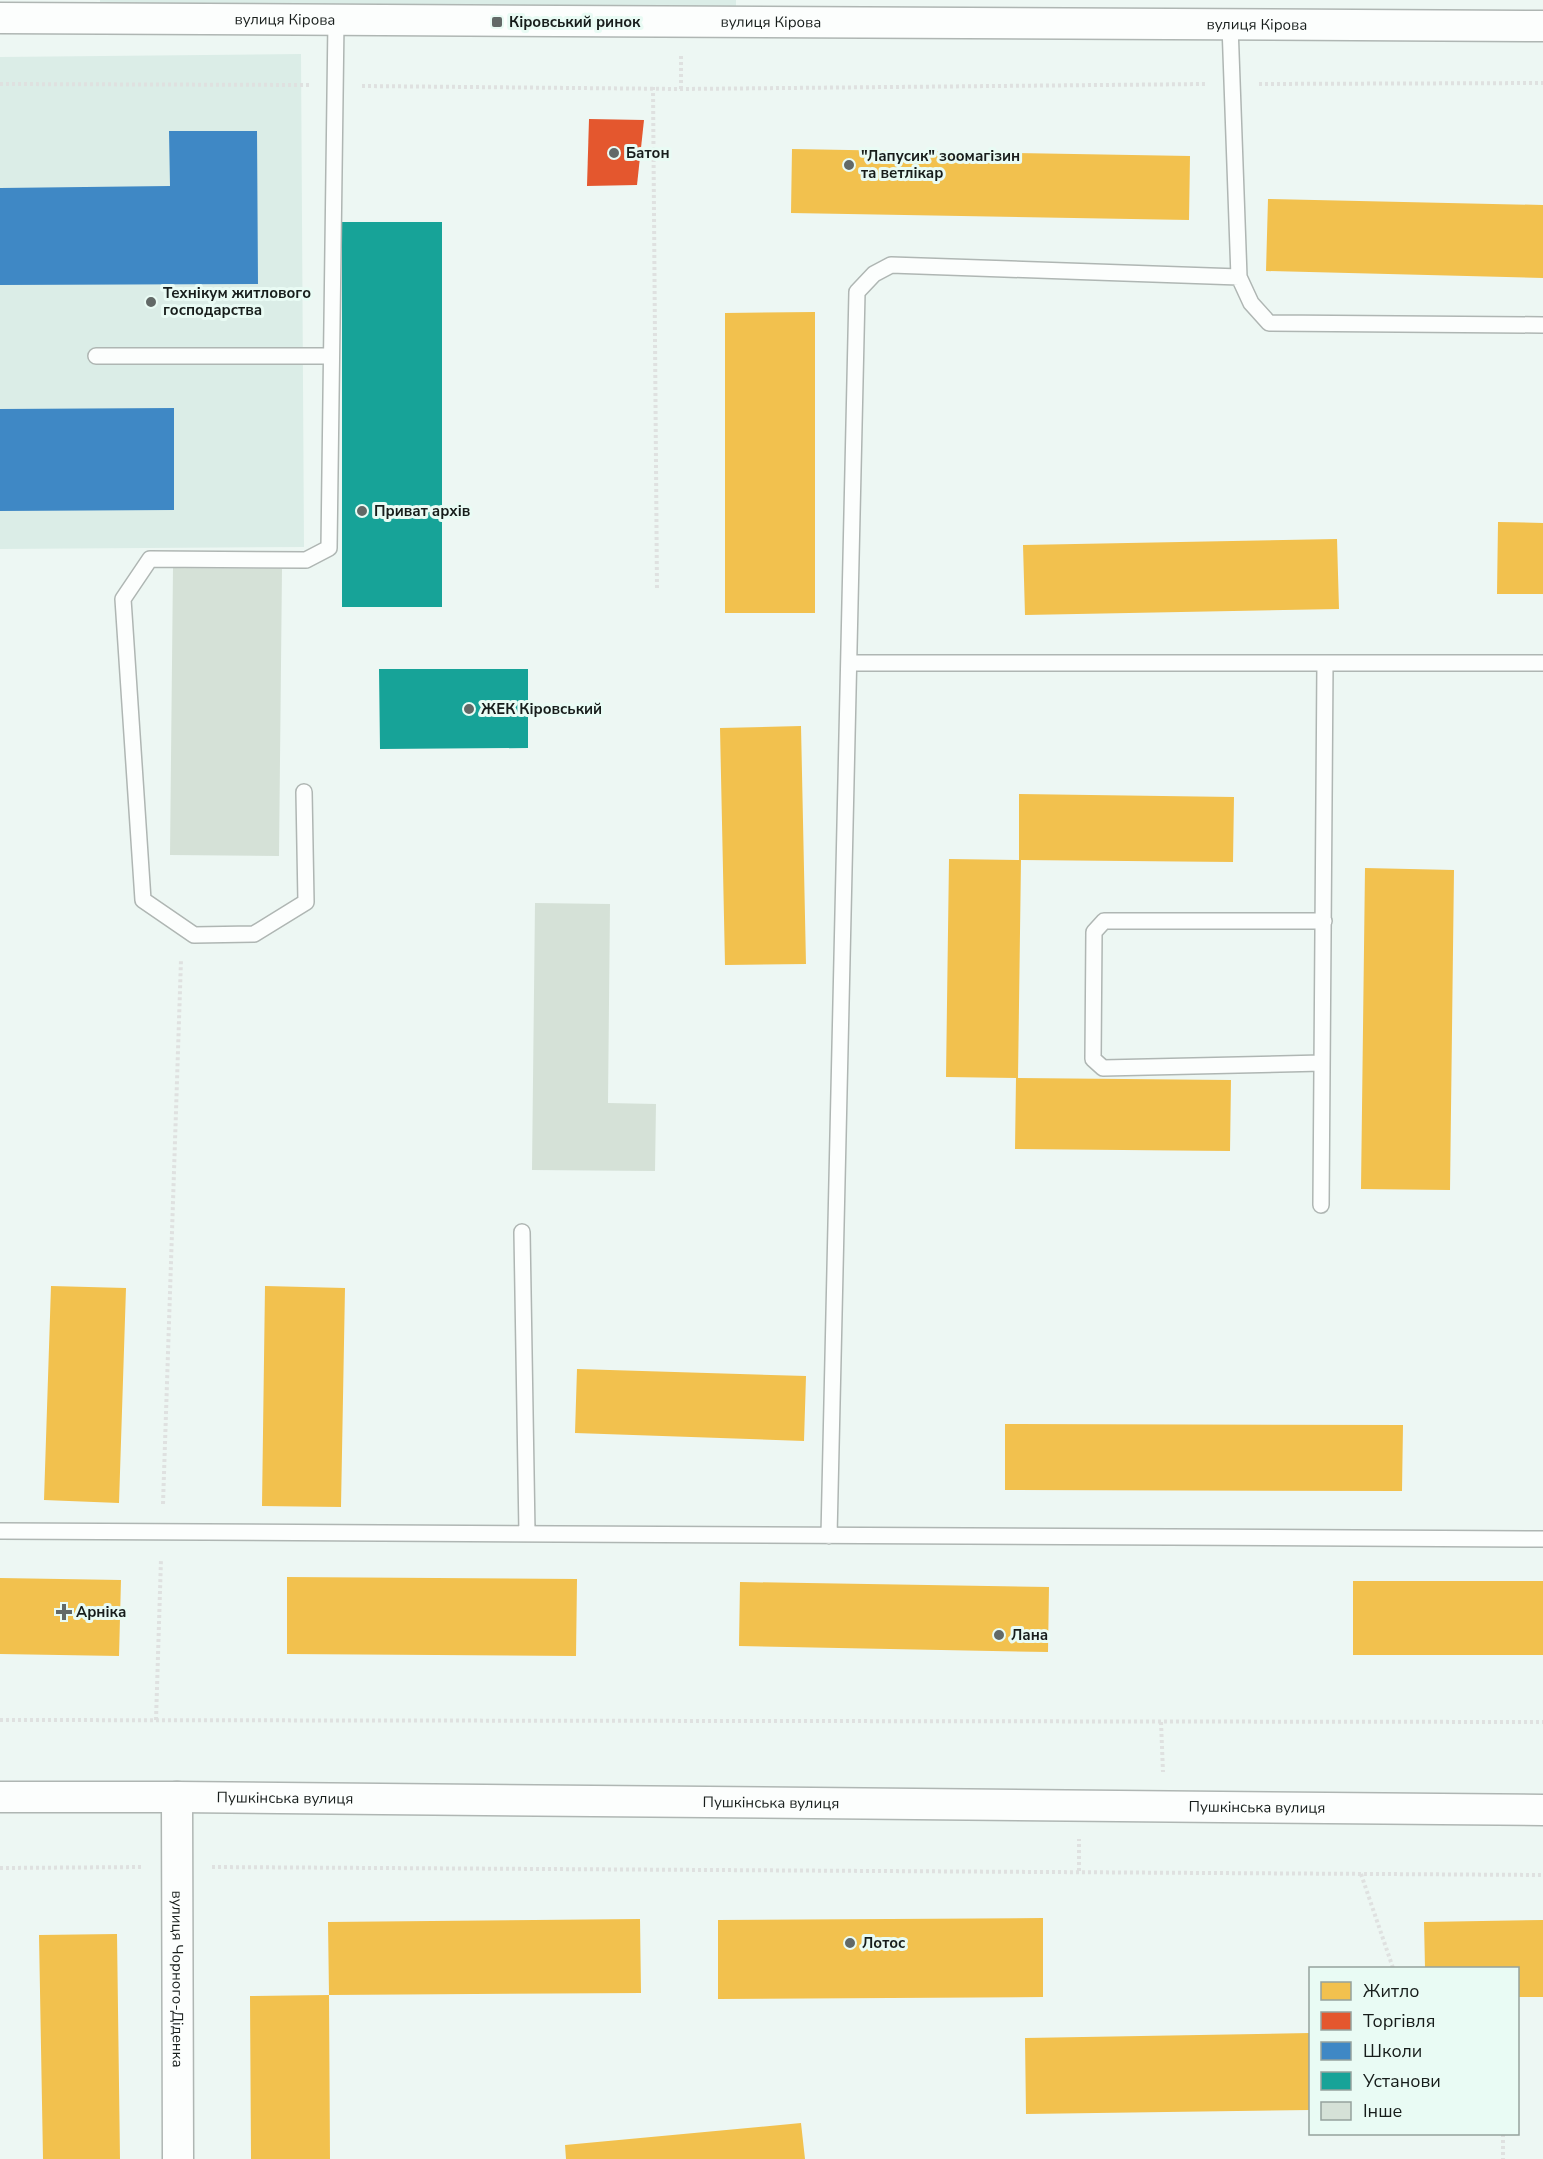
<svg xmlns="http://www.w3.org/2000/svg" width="1543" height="2159" font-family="'Nunito Sans',sans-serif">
  <rect width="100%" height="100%" fill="#edf7f3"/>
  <!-- built -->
  <path fill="#dbede7" d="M100,0h636v9l-636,-1z
    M301,54l3,493 -304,2v-492z"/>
  <!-- homes -->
  <path fill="#f2c14e" d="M792,149l398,7 -1,64 -398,-7z
    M1268,199l275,6v73l-277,-7z
    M815,312v301h-90v-300z
    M1498,522l45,1v71h-46z
    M1337,539l2,70 -314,6 -2,-70z
    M801,726l5,238 -81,1 -5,-237z
    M1019,794l215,3 -1,65 -212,-2 -3,218 213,2 -1,71 -215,-2 1,-71 -70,-1 3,-218 70,1z
    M1365,868l89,2 -4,320 -89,-1z
    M51,1286l75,2 -7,215 -75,-3z
    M265,1286l80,2 -4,219 -79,-1z
    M577,1369l229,7 -2,65 -229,-8z
    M1005,1424l398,1 -1,66 -397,-1z
    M287,1577l290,2 -1,77 -289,-2z
    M0,1578l121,2 -2,76 -119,-2z
    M1353,1581h190v74h-190z
    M740,1582l309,5 -1,65 -309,-6z
    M1043,1918v79l-325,2v-79z
    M640,1919l1,74 -312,2 1,164h-79l-1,-163 79,-1 -1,-73z
    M1543,1920v77h-25v-29h-93l-1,-46z
    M117,1934l3,225h-77l-4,-224z
    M1310,2033v77l-284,4 -1,-76z
    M801,2123l4,36h-239l-1,-14z"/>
  <!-- shops -->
  <path fill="#e4572e" d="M589,119l55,1 -7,65 -50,1z"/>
  <!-- schools -->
  <path fill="#3f88c5" d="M169,131h88l1,153 -258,1v-97l170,-2z
    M174,408v102l-174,1v-102z"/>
  <!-- public -->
  <path fill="#17a398" d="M342,222h100v385h-100z
    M379,669h149v79l-148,1z"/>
  <!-- building -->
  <path fill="#d5e1d7" d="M173,568l109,1 -3,287 -109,-1z
    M535,903l75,1 -2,199 48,1 -1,67 -123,-1z"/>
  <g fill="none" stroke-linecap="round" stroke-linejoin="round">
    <!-- lane casing -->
    <g stroke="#afb6b3" stroke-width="18">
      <path id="lane" d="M1230,25l9,252
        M96,356h235
        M849,663h694
        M304,792l2,110 -52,32 -60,1 -51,-35 -20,-301 27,-40 156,1 23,-12 7,-527
        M1322,1063l-219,5 -10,-9 1,-127 10,-11h220
        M1321,1205l4,-542
        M522,1232l5,301
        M0,1531l1543,8
        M829,1536l28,-1244 17,-18 17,-9 348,12 12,26 18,20 274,2"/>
    </g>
    <!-- street casing -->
    <g stroke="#afb6b3" stroke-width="33">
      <g id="street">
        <path id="s1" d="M0,18l1543,8"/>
        <path id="s2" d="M0,1797h177l1366,13"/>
        <path id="s3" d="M177,1797l1,362"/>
      </g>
    </g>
    <!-- path -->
    <path stroke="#dfe1e0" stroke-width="4" stroke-dasharray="3 3" stroke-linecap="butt" d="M0,84l309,1
      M1259,84l284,-1
      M362,86l319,3 525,-5
      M653,87l4,503
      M681,89v-33
      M163,1504l18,-544
      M0,1720l1543,2
      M156,1720l5,-161
      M1161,1722l2,50
      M212,1867l1331,8
      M0,1868l144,-1
      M1079,1871v-32
      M1361,1874l32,94
      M1503,2134v25"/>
    <!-- lane -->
    <use href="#lane" stroke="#fcfefd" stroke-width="15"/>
    <!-- street -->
    <use href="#street" stroke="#fcfefd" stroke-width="30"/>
  </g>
  <!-- markers -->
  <g fill="#626967" stroke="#e9fbf4" stroke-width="2">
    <rect x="491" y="16" width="12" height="12" rx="3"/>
    <circle cx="614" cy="153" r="6"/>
    <circle cx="849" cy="165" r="6"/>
    <circle cx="151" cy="302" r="6"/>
    <circle cx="362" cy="511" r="6"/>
    <circle cx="469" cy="709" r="6"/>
    <path d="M61 1603h6v6h6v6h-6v6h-6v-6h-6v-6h6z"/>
    <circle cx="999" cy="1635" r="6"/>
    <circle cx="850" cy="1943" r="6"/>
  </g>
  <g text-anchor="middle" stroke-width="6" stroke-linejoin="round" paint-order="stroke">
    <!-- street labels -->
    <g font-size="15" fill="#171d1b" stroke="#e9fbf4">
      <text dy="5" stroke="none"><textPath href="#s1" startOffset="285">вулиця Кірова</textPath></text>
      <text dy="5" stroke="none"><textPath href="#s1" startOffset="771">вулиця Кірова</textPath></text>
      <text dy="5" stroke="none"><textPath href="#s1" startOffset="1257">вулиця Кірова</textPath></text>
      <text dy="5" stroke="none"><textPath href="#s2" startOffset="285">Пушкінська вулиця</textPath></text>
      <text dy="5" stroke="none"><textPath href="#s2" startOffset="771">Пушкінська вулиця</textPath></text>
      <text dy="5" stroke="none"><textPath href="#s2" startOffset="1257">Пушкінська вулиця</textPath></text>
      <text dy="5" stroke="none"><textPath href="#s3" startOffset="182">вулиця Чорного-Діденка</textPath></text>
    </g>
    <!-- poi labels -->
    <g font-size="15" font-weight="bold" fill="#171d1b" stroke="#e9fbf4" text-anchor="start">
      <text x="509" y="27">Кіровський ринок</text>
      <text x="626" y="158">Батон</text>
      <text x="861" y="161">"Лапусик" зоомагізин<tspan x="861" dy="17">та ветлікар</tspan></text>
      <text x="163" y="298">Технікум житлового<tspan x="163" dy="17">господарства</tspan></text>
      <text x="374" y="516">Приват архів</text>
      <text x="481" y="714">ЖЕК Кіровський</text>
      <text x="76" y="1617">Арніка</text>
      <text x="1011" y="1640">Лана</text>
      <text x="862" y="1948">Лотос</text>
    </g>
  </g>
  <!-- legend -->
  <rect x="1309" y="1967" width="210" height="168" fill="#e9fbf4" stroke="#95a29d" stroke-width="1.5"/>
  <rect x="1321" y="1982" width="30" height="18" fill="#f2c14e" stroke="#95a29d" stroke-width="1.5"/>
  <text x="1363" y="1997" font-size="18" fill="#171d1b">Житло</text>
  <rect x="1321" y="2012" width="30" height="18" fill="#e4572e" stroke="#95a29d" stroke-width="1.5"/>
  <text x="1363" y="2027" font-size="18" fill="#171d1b">Торгівля</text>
  <rect x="1321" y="2042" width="30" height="18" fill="#3f88c5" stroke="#95a29d" stroke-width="1.5"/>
  <text x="1363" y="2057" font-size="18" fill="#171d1b">Школи</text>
  <rect x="1321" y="2072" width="30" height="18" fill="#17a398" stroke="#95a29d" stroke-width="1.5"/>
  <text x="1363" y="2087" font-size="18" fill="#171d1b">Установи</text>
  <rect x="1321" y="2102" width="30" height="18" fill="#d5e1d7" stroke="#95a29d" stroke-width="1.5"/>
  <text x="1363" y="2117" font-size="18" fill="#171d1b">Інше</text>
</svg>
